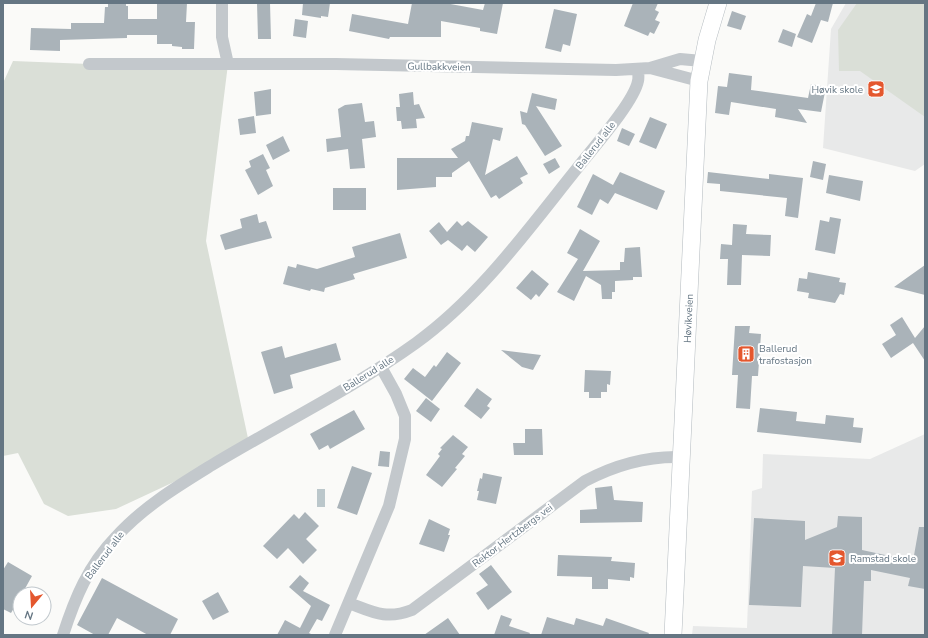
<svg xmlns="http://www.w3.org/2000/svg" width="928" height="638" font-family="'Nunito Sans',sans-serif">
  <rect width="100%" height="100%" fill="#fafaf8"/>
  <!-- built -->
  <path fill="#e8e9e9" d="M846,3h79v161l-10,7 -92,-23 8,-119z
    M925,434v201h-233l1,-9 54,2 5,-137 10,-3 1,-34 107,5z"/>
  <!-- green -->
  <path fill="#dadfd7" d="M857,3h68v114l-65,-46h-21l-1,-41z
    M13,61l76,3h139l-22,177 43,202 -28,17 -105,49 -48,7 -24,-12 -26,-51 -15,3v-373z"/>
  <!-- water -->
  <path fill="#bbc7cb" d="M317,489h8v18h-8z"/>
  <!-- building -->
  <path fill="#aab3b9" d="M157,3h30l-1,19h9l-1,27h-12v-2l-10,-1v-2h-15v-9h-30v3l-67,2v11l-30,-1 1,-22 40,1v-6h33l1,-16h3v-3h18v2h2v13h29z
    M257,3h13l1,36h-13z
    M303,3h27l-2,14 -7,-1v2l-19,-3z
    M412,3h33l38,7 2,-7h18l-6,31 -17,-3v-3l-39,-7v16h-51l-1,2 -40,-8 3,-17 56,10z
    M633,3h25l-3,7 4,2 -4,8 5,2 -6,12 -4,-2 -2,4 -24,-10z
    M816,3h17l-5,19 -7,-2 -9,23 -15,-6 10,-23 4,2z
    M554,9l23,5 -7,32 -7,-2 -2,8 -16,-4z
    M732,11l14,5 -5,14 -14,-4z
    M295,19l13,2 -2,17 -13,-2z
    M783,29l13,5 -4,13 -14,-5z
    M729,73l23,3 -1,14 57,8 3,-14 15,3 -5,25 -23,-3 9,14 -32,-6 1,-8 -45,-7 -2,13 -14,-2 3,-27 9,1z
    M271,89v25l-15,2 -2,-24z
    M413,92l1,13 5,-1 6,14 -9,1 1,9 -15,1 -1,-8h-4l-1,-14h4l-1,-13z
    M532,93l25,6 -2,11 -19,-4 26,40 -17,10 -20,-31 -3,-1 -2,-13 7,2z
    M362,103l3,19 9,-1 2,16 -14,2 3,29 -15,1 -2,-20 -21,3 -1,-13 15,-2 -3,-28 7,-4z
    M254,116l2,17 -16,2 -2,-16z
    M650,117l17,7 -11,25 -17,-7z
    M472,122l31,6 -3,13 -7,-2 -8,36 32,-19 11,18 -8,4 3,5 -24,16 -3,-4 -5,3 -22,-37 -17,12v4h-16v10l-39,3v-32h61l-7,-9 14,-8 1,-5h3z
    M622,128l13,6 -6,12 -12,-5z
    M283,136l7,15 -17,9 -7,-15z
    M263,154l7,14 -4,2 7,16 -15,9 -13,-25 6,-3 -2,-6z
    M555,158l5,9 -11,7 -6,-10z
    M813,161l13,3 -3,16 -13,-3z
    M620,172l45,19 -8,19 -42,-17 -7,11 -8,-5 -8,16 -15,-8 16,-33 20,11z
    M708,172l61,7v-5l34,4 -5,40 -13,-2 2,-18 -67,-7v-7l-13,-1z
    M829,175l34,6 -3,20 -34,-8z
    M333,188h33v22h-33z
    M257,214l2,9 7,-2 6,17 -47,12 -5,-15 22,-7 -2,-9z
    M830,217l11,2 -6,35 -20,-4 5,-30 9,2z
    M457,221l5,5 6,-5 20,16 -13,15 -8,-7 -5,6 -14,-11 -7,5 -12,-14 10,-9 8,10z
    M733,224l14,1 -1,9 25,1 -1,21 -28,-1 -1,30h-14l1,-26h-8l1,-15 11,1z
    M580,229l20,12 -17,30 37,-1v-8h4l1,-14 15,-1 2,30h-9v3l-18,1v11h-3v7h-10l-1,-14 -15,-9 -12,25 -17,-9 21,-33 -11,-6z
    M400,233l7,25 -54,16 2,5 -30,9 -1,4 -13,-3 -1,2 -27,-7 5,-18 8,2 1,-4 20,5 38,-12 -3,-10z
    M925,265v30l-31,-8z
    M532,270l17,14 -10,13 -3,-3 -5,6 -15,-12z
    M808,272l32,6 -1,4 7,1 -2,12 -4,-1 -5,9 -27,-5 1,-5 -12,-2 2,-13 8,1z
    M902,317l13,21 10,-12v35l-12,-18 -22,15 -9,-14 14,-9 -6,-10z
    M735,326h15l-1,7 12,1 -3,42h-6l-2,33 -14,-1 2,-33h-6z
    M336,343l5,17 -51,15 3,13 -19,6 -13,-42 21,-6 3,12z
    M501,350l40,5 -8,15 -11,-3z
    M447,352l14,11 -29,38 -28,-22 9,-11 12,9 9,-12 2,2z
    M585,370l26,1 -1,14 -3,-1v8h-6v6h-12v-6h-5z
    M477,388l15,11 -5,7 3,2 -9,11 -17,-13z
    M426,398l14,11 -9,13 -15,-11z
    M760,408l37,4 -1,9 29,3 1,-9 28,3 -1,9 10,1 -2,15 -104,-11z
    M354,410l11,19 -35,20 -2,-4 -9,5 -9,-16z
    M525,429h17l1,26h-29l-1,-12h12z
    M453,435l15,12 -6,7 3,2 -10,12 2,1 -15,18 -16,-12 14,-19 -2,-2 4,-5 -2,-1z
    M380,451l10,1 -1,15 -11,-1z
    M352,466l20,7 -15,42 -20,-7z
    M483,473l19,4 -6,27 -19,-4 2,-9h-2l3,-13 2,1z
    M612,486l2,14 29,2 -1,20 -62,1v-13l17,-1 -2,-21z
    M305,512l14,14 -13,13 11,11 -14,14 -15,-16 -11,11 -14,-13 31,-32 5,5z
    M838,516l24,1v33l51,11 6,-34h6v62l-17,-3 2,-8 -39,-8v11h-7l-2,54h-30l3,-67 -32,-2 -2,41 -52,-2 5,-87 51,3v19l32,-13z
    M429,519l21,10 -2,6h2l-6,17 -25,-8z
    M558,555l54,2 -1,4 24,2 -1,15 -4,-1v4l-22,-2v10h-16v-12l-35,-1z
    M8,562l24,14 -10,18h-2v4l-9,15 -8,-4v-39z
    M491,565l21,27 -24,18 -12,-17 12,-8 -9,-11z
    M300,575l9,8 -6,8 27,14 -8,16 -5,-2 -8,14 4,2h-36l8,-15 15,8 11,-22 -22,-19z
    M102,578l76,41 -8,16h-22l-31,-17 -9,17h-13l-18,-10z
    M218,592l11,20 -16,8 -11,-19z
    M501,615l11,4 -3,7 21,7 -1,2h-35z
    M547,617l27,8 2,-7 27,8 3,-8 43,15 -1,2h-107z
    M448,618l12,17h-36z"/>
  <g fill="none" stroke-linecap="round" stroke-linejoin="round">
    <!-- secondary casing -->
    <g stroke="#b3babf" stroke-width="18">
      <g id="secondary">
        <path id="s1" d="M673,635l26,-554 8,-41 11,-37"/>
      </g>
    </g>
    <!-- street -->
    <path stroke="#c3c8cc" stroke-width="12" d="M222,3v34l6,27
      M89,64h247l280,6 34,-2 30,-9 22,2
      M650,68l49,13
      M349,603c24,9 37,17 63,7l173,-129c30,-16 61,-25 96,-24
      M63,635c12,-37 25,-69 53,-98 27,-30 62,-51 96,-72 68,-41 140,-76 204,-122 65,-47 113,-115 163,-177 14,-18 55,-64 59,-85 1,-4 0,-8 0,-12
      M335,635l54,-129 16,-67v-23l-9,-22 -15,-27"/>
    <!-- secondary -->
    <use href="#secondary" stroke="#fff" stroke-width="17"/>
  </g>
  <!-- icons -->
  <defs>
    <g id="school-square" transform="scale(0.9)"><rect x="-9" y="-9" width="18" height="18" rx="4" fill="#e4572e" stroke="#fff"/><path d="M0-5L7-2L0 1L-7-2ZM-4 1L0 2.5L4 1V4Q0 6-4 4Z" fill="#fff"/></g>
    <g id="building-square" transform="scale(0.9)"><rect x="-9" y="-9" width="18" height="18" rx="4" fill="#e4572e" stroke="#fff"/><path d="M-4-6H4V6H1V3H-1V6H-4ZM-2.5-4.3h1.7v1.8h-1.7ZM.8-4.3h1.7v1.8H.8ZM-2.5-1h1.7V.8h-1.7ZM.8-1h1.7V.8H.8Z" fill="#fff"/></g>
  </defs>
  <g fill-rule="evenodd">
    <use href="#school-square" x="876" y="89"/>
    <use href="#building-square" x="746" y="354"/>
    <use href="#school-square" x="837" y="558"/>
  </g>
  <g text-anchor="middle" stroke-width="4" stroke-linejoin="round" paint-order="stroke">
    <!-- street labels -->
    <g font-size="10" fill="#657683" stroke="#fff">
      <text transform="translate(439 66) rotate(1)" y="4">Gullbakkveien</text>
      <text transform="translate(595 145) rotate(-52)" y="4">Ballerud alle</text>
      <text dy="4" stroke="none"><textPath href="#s1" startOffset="317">Høvikveien</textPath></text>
      <text transform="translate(368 373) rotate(-32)" y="4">Ballerud alle</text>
      <text transform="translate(512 535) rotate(-37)" y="4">Rektor Hertzbergs vei</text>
      <text transform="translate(104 555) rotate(-53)" y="4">Ballerud alle</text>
    </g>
    <!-- poi labels -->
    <g font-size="10" fill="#657683" stroke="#fff" text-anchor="start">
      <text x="863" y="93" text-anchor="end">Høvik skole</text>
      <text x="759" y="352">Ballerud<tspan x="759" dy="12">trafostasjon</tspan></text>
      <text x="850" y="562">Ramstad skole</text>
    </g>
  </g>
  <!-- border -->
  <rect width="928" height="638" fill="none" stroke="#657683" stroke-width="8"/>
  <!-- north arrow -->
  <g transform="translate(32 606) rotate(198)"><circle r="19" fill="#ffffff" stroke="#c1c8cd"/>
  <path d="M0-3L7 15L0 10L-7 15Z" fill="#e4572e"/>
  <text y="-6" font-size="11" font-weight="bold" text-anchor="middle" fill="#657683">N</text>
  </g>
</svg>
